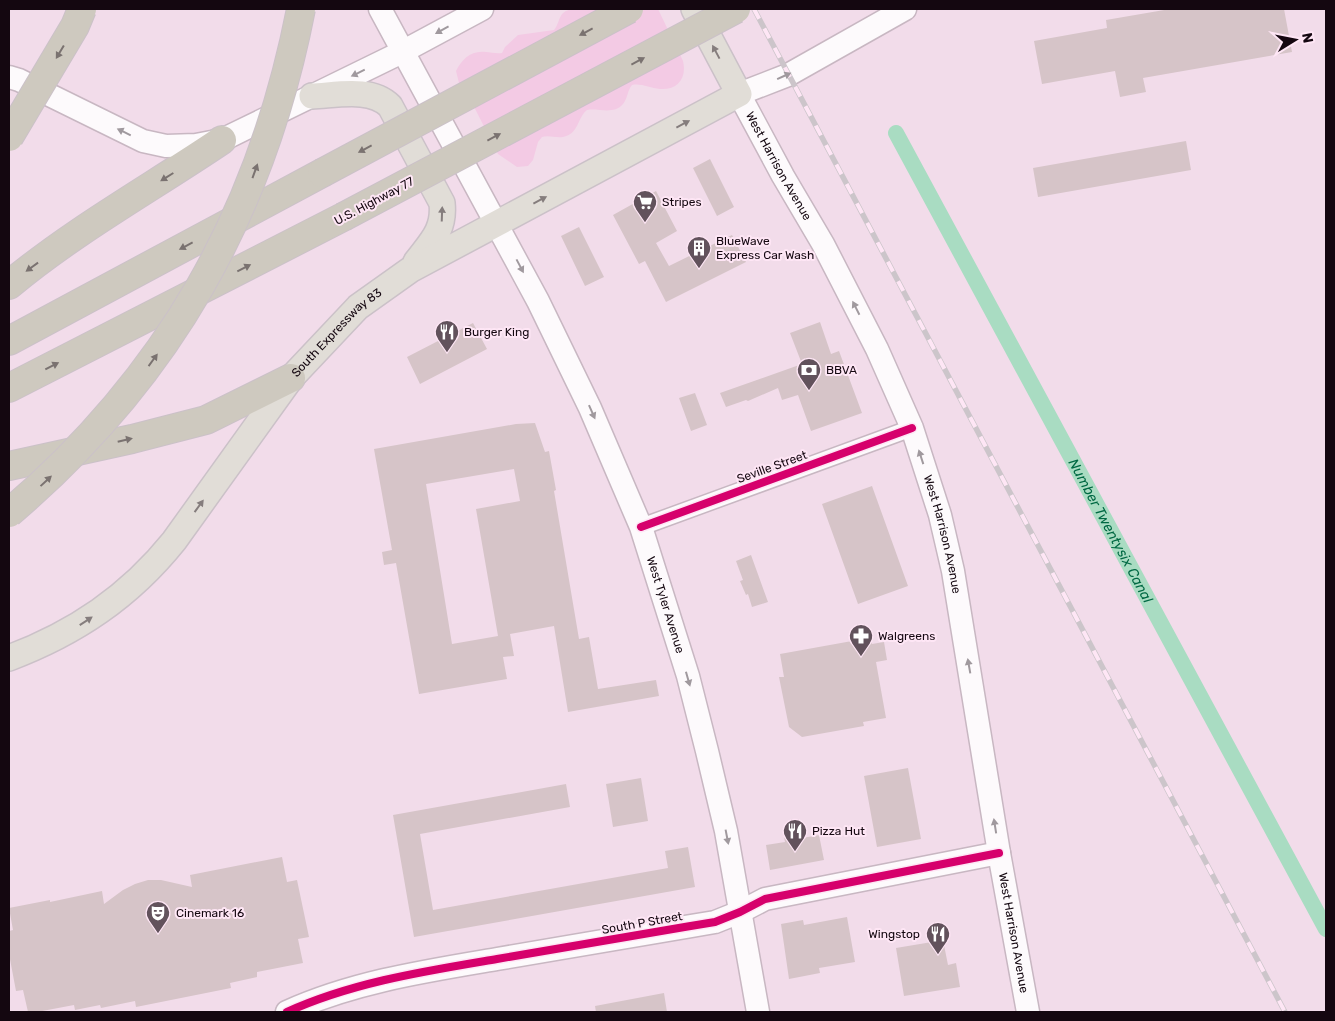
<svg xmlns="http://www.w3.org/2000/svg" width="1335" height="1021" font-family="Rubik,sans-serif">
  <rect width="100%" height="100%" fill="#f2dcea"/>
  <!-- green -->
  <path fill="#f3cae4" d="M572,9h86l25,52c4,17 -5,29 -23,28 -10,-1 -19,-6 -28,-4 -5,6 -4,13 -9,19 -9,11 -24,4 -36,6 -10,8 -8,24 -24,27 -8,1 -14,-2 -21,0l-4,5 -5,18 -5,6 -11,1 -19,-13 -31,-61 -8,-10 -3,-12c6,-12 15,-21 30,-19 5,0 10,2 16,1l3,-6 13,-12 36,-5c7,-8 3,-18 18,-21z"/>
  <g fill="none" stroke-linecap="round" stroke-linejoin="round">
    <!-- canal -->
    <path stroke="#a9dcc2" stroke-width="16" id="s1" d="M896,133l430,796"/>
  </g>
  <!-- building -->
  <path fill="#d6c4c8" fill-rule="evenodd" d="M1170,9h114l8,43 -149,26 3,14 -26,5 -5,-26 -73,13 -8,-43 73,-13 -1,-8z
    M1186,141l5,29 -153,27 -5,-29z
    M710,159l24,48 -17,9 -24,-48z
    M656,191l21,40 -21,12 13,23 63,-31 14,27 -80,40 -21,-41 -6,3 -26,-49z
    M579,227l25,50 -19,9 -24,-50z
    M820,322l11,32 8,-3 23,62 -51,18 -13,-36 -16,5 -4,-12 -30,13 -2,-1 -20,7 -6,-14 82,-29 -12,-31z
    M473,323l14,26 -67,35 -13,-27z
    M695,393l12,32 -16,6 -12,-33z
    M535,423l10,29 4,-1 7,39 -2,1 25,148 10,-2 9,52 58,-9 3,16 -91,16 -14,-86 -44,8 4,22 -11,1 4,22 -88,15 -23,-131 -12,2 -2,-13 10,-2 -18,-101 142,-25zM514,469l6,32 -44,8 22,127 -46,8 -26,-160z
    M872,486l36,100 -50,18 -36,-100z
    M751,555l17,47 -16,5 -4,-13 -2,1 -6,-14 3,-1 -7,-19z
    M864,636v3l7,-1 1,6 12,-2 3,18 -11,2 10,56 -23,4 1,4 -62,11 -13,-10 -10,-50h5l-4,-23 72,-13 -1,-3z
    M908,768l13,71 -44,8 -13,-71z
    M641,778l7,43 -35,6 -7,-43z
    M566,784l4,23 -150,27 13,76 235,-42 -3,-17 23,-4 7,40 -281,50 -21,-122z
    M796,835l1,4 22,-4 5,25 -54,10 -4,-25 19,-3 -1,-5z
    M282,857l5,25 10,-2 12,57 -11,2 5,24 -46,9v5l-27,6 1,5 -95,19 -1,-6 -34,7 -1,-3 -25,5 -1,-5 -37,7h-9l-5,-22 -7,1 -7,-37v-23l4,-1 -4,-22 41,-8v2l52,-11 2,13 19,-14 12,-6 13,-4h13l31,7 -2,-12z
    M847,917l8,45 -36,6 1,5 -31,6 -8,-55 22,-4 1,5z
    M938,941l1,5 5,-1 4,20 8,-2 4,24 -56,9 -8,-48z
    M664,993l3,19h-71l-1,-6z"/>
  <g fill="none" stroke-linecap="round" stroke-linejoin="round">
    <!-- street casing -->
    <g stroke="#c8b7c2" stroke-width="19">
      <path id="street" d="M641,527l271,-99"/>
    </g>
    <!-- secondary casing -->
    <g stroke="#c8b7c2" stroke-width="25">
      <g id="secondary">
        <path id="s2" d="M380,9l158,292 52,107 51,119 47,149 19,75 19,80 32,181"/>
        <path id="s3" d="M905,9l-117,66 -49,19 44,82 40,68 54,105 35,79 28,87 13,56 46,282 29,159"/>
        <path d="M9,77l10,3 124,61 23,5 30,-1 26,-5 180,-88 80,-43"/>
        <path d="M287,1012c66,-30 139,-41 210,-53 72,-12 145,-25 218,-37l25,-10 25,-13 234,-46"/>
      </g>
    </g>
    <!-- primary casing -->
    <g stroke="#cbc1c8" stroke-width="28">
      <g id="primary">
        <path d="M312,96c25,-1 59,-9 78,10l52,97c3,27 -11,39 -26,59"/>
        <path id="s4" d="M9,658c66,-25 120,-61 165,-117l117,-163 67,-71 52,-37 329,-176 -45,-85"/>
      </g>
    </g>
    <!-- highway casing -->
    <g stroke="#cbc1c8" stroke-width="30">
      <path id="highway" d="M9,285c66,-55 142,-97 213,-145
        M9,341l313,-168
        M9,388l334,-171
        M9,466l123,-27 74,-19 85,-42"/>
    </g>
    <!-- street -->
    <use href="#street" stroke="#fdfafc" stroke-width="16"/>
    <!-- secondary -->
    <use href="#secondary" stroke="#fdfafc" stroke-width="22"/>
    <!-- primary -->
    <use href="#primary" stroke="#e1ddd7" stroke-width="25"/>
    <!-- highway -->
    <use href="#highway" stroke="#cec9bf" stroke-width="28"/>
    <!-- rail casing -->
    <g stroke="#ccc5ca" stroke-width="5.5">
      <path id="rail" d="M754,9l531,1003"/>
    </g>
    <!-- rail -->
    <use href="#rail" stroke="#fee6f5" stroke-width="4" stroke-dasharray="11" stroke-linecap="butt"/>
    <!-- highway-bridge casing -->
    <g stroke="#cbc1c8" stroke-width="30" stroke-linecap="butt">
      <path id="highway-bridge" d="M9,137l66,-111 7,-17
        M322,173l307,-164
        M343,217l393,-208
        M9,513c159,-135 252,-299 292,-504"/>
    </g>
    <!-- highway-bridge -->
    <use href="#highway-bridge" stroke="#cec9bf" stroke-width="28"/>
    <!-- cycleway casing -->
    <g stroke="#fee6f5" stroke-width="11">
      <path id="cycleway" d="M641,527l271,-99
        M287,1012c66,-30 139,-41 210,-53 72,-12 145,-25 218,-37l25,-10 25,-13 234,-46"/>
    </g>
    <!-- cycleway -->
    <use href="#cycleway" stroke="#d6006c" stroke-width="8"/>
  </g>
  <!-- one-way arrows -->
  <defs><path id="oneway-solid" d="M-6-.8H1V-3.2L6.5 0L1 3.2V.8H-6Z" transform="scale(1.25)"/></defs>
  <g fill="#a0999e">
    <use href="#oneway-solid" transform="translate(442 30) rotate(151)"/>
    <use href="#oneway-solid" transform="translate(358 73) rotate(154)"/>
    <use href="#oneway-solid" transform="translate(784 76) rotate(-24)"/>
    <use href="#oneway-solid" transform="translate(124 132) rotate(-154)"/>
    <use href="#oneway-solid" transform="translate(520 266) rotate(62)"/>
    <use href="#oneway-solid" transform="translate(856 308) rotate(-117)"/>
    <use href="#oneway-solid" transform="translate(592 412) rotate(66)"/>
    <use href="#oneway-solid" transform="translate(921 457) rotate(-108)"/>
    <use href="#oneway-solid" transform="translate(969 666) rotate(-100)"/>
    <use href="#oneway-solid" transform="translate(688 679) rotate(74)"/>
    <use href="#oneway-solid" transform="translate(995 826) rotate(-99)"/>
    <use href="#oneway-solid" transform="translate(727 837) rotate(79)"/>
  </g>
  <g fill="#7a7270">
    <use href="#oneway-solid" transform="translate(586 32) rotate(152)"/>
    <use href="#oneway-solid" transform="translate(60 52) rotate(121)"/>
    <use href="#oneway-solid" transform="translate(638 61) rotate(-28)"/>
    <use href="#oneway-solid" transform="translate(494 137) rotate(-28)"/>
    <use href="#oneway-solid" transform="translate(365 149) rotate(152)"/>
    <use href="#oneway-solid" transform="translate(255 171) rotate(-70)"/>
    <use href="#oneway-solid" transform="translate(167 177) rotate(148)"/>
    <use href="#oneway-solid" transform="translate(186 246) rotate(152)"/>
    <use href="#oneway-solid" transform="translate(32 267) rotate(144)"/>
    <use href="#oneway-solid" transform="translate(244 268) rotate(-27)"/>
    <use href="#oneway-solid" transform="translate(153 360) rotate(-54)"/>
    <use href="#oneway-solid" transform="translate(52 366) rotate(-27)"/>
    <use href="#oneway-solid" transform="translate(125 440) rotate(-13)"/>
    <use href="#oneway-solid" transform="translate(46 481) rotate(-43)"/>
  </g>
  <g fill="#857d7d">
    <use href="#oneway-solid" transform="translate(716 52) rotate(-118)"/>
    <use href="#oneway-solid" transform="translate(683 124) rotate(-28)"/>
    <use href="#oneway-solid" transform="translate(540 200) rotate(-28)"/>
    <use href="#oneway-solid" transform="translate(442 214) rotate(-88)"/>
    <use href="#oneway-solid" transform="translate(199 506) rotate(-54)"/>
    <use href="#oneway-solid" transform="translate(86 621) rotate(-33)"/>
  </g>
  <!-- icons -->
  <defs>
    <g id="supermarket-pin" transform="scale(1.25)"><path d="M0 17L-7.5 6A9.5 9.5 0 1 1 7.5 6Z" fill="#62525c" stroke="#fee6f5"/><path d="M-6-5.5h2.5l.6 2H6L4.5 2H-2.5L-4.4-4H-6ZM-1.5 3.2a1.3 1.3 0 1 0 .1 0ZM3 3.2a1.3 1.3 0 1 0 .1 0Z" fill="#fff"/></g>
    <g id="building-pin" transform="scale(1.25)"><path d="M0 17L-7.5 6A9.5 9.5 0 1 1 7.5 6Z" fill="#62525c" stroke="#fee6f5"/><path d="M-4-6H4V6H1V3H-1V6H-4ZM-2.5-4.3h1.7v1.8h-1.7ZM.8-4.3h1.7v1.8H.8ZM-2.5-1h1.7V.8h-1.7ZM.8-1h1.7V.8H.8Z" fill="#fff"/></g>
    <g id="restaurant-pin" transform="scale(1.25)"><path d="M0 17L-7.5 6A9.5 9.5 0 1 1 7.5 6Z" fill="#62525c" stroke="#fee6f5"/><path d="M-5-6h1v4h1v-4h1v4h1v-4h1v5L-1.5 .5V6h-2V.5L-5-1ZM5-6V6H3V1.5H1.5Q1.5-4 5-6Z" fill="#fff"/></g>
    <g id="bank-pin" transform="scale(1.25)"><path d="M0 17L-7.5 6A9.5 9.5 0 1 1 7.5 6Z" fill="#62525c" stroke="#fee6f5"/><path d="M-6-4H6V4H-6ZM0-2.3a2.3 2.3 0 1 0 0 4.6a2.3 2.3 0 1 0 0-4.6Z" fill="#fff"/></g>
    <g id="pharmacy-pin" transform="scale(1.25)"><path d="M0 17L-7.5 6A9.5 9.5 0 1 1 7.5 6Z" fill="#62525c" stroke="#fee6f5"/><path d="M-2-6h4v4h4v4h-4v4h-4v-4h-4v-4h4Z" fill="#fff"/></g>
    <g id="theatre-pin" transform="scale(1.25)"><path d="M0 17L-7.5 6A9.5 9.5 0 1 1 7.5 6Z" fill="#62525c" stroke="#fee6f5"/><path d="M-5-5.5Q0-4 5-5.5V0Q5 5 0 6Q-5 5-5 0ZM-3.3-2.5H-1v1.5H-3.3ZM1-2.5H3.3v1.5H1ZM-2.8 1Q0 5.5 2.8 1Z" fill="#fff"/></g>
  </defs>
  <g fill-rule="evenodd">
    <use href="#supermarket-pin" x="645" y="202"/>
    <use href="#building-pin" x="699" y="248"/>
    <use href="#restaurant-pin" x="447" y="332"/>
    <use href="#bank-pin" x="809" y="370"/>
    <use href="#pharmacy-pin" x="861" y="636"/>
    <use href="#restaurant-pin" x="795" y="831"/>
    <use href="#theatre-pin" x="158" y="913"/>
    <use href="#restaurant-pin" x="938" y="934"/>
  </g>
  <g text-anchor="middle" stroke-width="4" stroke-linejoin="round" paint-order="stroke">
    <!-- street labels -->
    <g font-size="12" fill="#140710" stroke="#fee6f5">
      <text dy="4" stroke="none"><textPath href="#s3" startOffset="269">West Harrison Avenue</textPath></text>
      <text transform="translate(374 201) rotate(-28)" y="4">U.S. Highway 77</text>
      <text dy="4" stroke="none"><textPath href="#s4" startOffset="470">South Expressway 83</textPath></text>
      <text transform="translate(772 467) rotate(-20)" y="4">Seville Street</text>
      <text dy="4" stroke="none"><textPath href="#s3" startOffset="674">West Harrison Avenue</textPath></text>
      <text dy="4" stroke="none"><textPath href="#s2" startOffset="662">West Tyler Avenue</textPath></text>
      <text transform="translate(642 923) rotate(-10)" y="4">South P Street</text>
      <text dy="4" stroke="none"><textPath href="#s3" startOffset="1079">West Harrison Avenue</textPath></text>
    </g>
    <!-- poi labels -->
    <g font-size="12" fill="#140710" stroke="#fee6f5" text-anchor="start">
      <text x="662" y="206">Stripes</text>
      <text x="716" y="245">BlueWave<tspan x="716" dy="14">Express Car Wash</tspan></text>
      <text x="464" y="336">Burger King</text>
      <text x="826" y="374">BBVA</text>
      <text x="878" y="640">Walgreens</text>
      <text x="812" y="835">Pizza Hut</text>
      <text x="176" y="917">Cinemark 16</text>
      <text x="920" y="938" text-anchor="end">Wingstop</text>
    </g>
    <!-- water labels -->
    <g font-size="14" font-style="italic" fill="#006943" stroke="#fee6f5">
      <text dy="5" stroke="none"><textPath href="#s1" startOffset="452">Number Twentysix Canal</textPath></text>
    </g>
  </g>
  <!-- border -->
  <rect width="1335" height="1021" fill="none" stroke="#140710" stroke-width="20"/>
  <!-- north arrow -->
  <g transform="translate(1295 40) rotate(80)" stroke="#fee6f5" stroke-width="4" paint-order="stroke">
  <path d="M0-4L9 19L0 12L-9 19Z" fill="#140710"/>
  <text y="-8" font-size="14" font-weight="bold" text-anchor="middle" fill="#140710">N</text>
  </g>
</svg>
